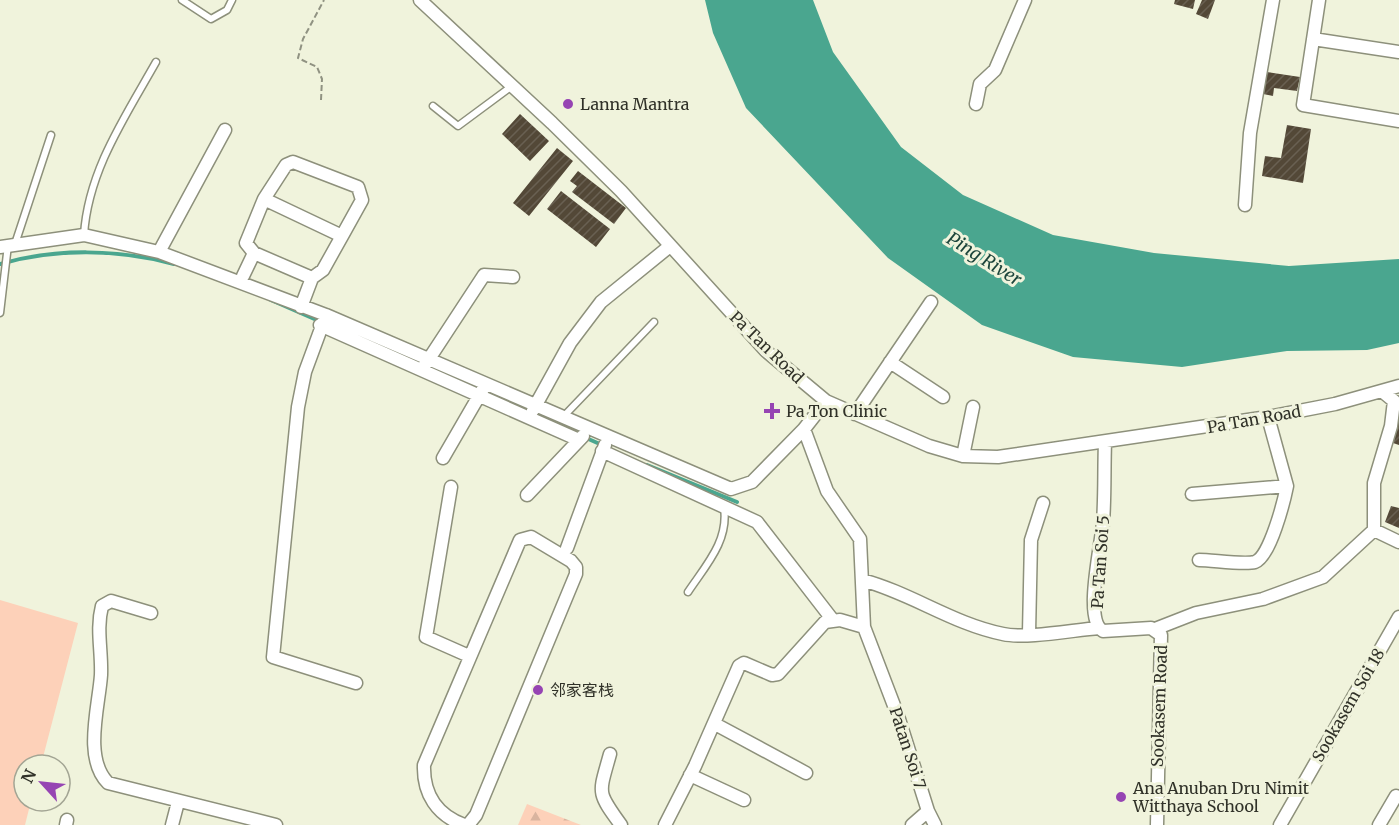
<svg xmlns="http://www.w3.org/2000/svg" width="1399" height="825" font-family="Merriweather,'Noto Sans SC',serif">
  <defs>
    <pattern id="forest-firs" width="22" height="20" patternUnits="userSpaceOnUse" patternTransform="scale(1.5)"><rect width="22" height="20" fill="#fdd1b9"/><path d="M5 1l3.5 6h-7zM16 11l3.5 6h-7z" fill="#d9b49f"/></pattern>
    <pattern id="building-hatch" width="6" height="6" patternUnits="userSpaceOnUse" patternTransform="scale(1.5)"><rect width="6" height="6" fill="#534837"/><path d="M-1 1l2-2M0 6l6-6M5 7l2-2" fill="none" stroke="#696052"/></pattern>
  </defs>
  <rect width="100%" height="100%" fill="#f0f3dc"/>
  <!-- grass -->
  <path fill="#fdd1b9" d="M0,600l78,23 -37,142h-17v36h7l-6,24h-25z"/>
  <!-- forest -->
  <path fill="url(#forest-firs)" d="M527,804l54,21h-63z"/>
  <!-- water -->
  <path fill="#4aa68f" d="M705,0h108l20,52 68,95 62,48 90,40 101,18 135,13 110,-7v84l-32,7 -80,1 -105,16 -109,-10 -91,-32 -94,-67 -142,-150 -33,-75z"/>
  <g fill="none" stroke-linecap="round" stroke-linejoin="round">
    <!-- stream -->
    <path stroke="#4aa68f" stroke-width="4" d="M0,264c56,-16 118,-15 174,0
      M271,300l48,21
      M584,437l18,8
      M647,465l90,37"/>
  </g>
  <!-- building -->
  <path fill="url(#building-hatch)" d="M1175,0h20l-2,9 -19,-5z
    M1202,0h13l-7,19 -12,-5z
    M1261,71l39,6 -3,14 -23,-3 -1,8 -15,-3z
    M520,114l29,27 -19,20 -28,-27z
    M1287,125l24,4 -8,54 -41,-7 3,-20 16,2z
    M557,148l16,13 -44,55 -16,-13z
    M578,171l48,37 -12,16 -42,-32 5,-6 -7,-5z
    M561,191l49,38 -14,18 -49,-38z
    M1399,417v28l-9,-3z
    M1391,506l8,2v20l-14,-6z"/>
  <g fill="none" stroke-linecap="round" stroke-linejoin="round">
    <!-- lane casing -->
    <g stroke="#8d907b" stroke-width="9">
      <path id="lane" d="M182,0l29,19 16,-9 5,-10
        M433,106l25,20 54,-40
        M84,235c4,-64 41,-118 72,-173
        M15,244l36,-109
        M0,313l8,-68
        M563,417l91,-95
        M688,592c18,-27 41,-51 36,-85"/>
    </g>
    <!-- street casing -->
    <g stroke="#8d907b" stroke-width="15">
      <path id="street" d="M420,0l132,123 69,68 145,160 60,50 103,45 34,10 35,1 270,-40 67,-13 64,-18
        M1319,0l-16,105 96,16
        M1313,39l86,13
        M976,104l4,-20 15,-14 30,-70
        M264,199l22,-34 7,-3 65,25 4,13 -20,36
        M1245,205l5,-72 23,-133
        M0,247l84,-12 75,17 167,63 405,174 21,-7 52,-53
        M159,252l66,-122
        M254,253l58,25
        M243,276l11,-23 -8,-10 18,-44 78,37 -19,34 -11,8 -11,29
        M326,315l-21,57 -7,35 -25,250 83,26
        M320,325l259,115
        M890,362l53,35
        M425,365l59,-90 29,2
        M1383,392l11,9 -3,25 -17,57v47l25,12
        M826,401l-22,28 23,62 33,48 4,88 34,89 30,95 7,14
        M533,410l37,-67 31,-41 69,-56
        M855,414l76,-112
        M1105,442c-1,27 0,54 -2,80 -1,21 -20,98 0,109l48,-3 10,7 -4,190
        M602,451l155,71 75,97
        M963,456l10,-49
        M443,458l40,-69
        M451,487l-25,150 43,19
        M1192,494l95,-8 -19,-69
        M527,495l56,-59
        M567,548l38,-103
        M1199,560c13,0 45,5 56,2 15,-5 29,-61 32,-76
        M862,580c49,13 91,44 141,54 23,5 70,-4 96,-6
        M151,613l-40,-12 -9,5c-6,23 0,45 -1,69 -2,31 -18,83 7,108l168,42
        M1155,629l41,-16 67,-14 60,-22 51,-47
        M1029,633l2,-93 12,-37
        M715,724l91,49
        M610,754c-11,40 -14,37 11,71
        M690,775l54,25
        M66,825l1,-5
        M172,825l6,-23
        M464,825c-27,-10 -41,-31 -40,-60l96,-225 11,-3 40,24 5,6v7l-100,241 -8,10
        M665,825l30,-59 44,-100 5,-3 28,12 6,-1 47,-52 15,-2 24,7
        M912,825l16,-14
        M1280,825l119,-208
        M1379,825l17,-29"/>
    </g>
    <!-- path -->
    <path stroke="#909282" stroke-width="2" stroke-dasharray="6 3" stroke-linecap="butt" d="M321,100l1,-21 -5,-12 -19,-9 5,-19 21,-39"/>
    <!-- lane -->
    <use href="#lane" stroke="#fff" stroke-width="6"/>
    <!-- street -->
    <use href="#street" stroke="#fff" stroke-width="12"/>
  </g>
  <!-- markers -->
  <g fill="#9644b3" stroke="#f0f3dc" stroke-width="2">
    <circle cx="568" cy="104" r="6"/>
    <path d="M769 402h6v6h6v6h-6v6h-6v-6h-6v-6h6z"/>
    <circle cx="538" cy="690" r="6"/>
    <circle cx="1121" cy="797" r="6"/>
  </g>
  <g text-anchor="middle" stroke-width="6" stroke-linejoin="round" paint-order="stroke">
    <!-- poi labels -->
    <g font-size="16" fill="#303128" stroke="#f0f3dc" text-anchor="start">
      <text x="580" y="110">Lanna Mantra</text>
      <text x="786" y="417">Pa Ton Clinic</text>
      <text x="550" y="696">邻家客栈</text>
      <text x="1133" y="794">Ana Anuban Dru Nimit<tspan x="1133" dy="18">Witthaya School</tspan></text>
    </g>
    <!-- street labels -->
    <g font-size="16" fill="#303128" stroke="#f0f3dc">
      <text transform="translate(767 347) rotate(44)" y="6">Pa Tan Road</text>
      <text transform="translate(1254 419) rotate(-10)" y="6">Pa Tan Road</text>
      <text transform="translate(1100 562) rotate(-86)" y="6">Pa Tan Soi 5</text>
      <text transform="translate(1348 705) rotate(-60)" y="6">Sookasem Soi 18</text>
      <text transform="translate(1159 706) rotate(-88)" y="6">Sookasem Road</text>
      <text transform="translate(908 748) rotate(72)" y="6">Patan Soi 7</text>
    </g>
    <!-- water labels -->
    <g font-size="18" font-style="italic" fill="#1c453b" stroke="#f0f3dc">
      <text transform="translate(984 259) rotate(32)" y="6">Ping River</text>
    </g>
  </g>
  <!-- north arrow -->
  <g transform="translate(42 783) rotate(297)"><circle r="28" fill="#f0f3dc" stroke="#a3a594" stroke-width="1.5"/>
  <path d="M0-4.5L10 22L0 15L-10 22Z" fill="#9644b3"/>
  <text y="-9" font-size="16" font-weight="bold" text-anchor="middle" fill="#303128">N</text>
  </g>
</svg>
